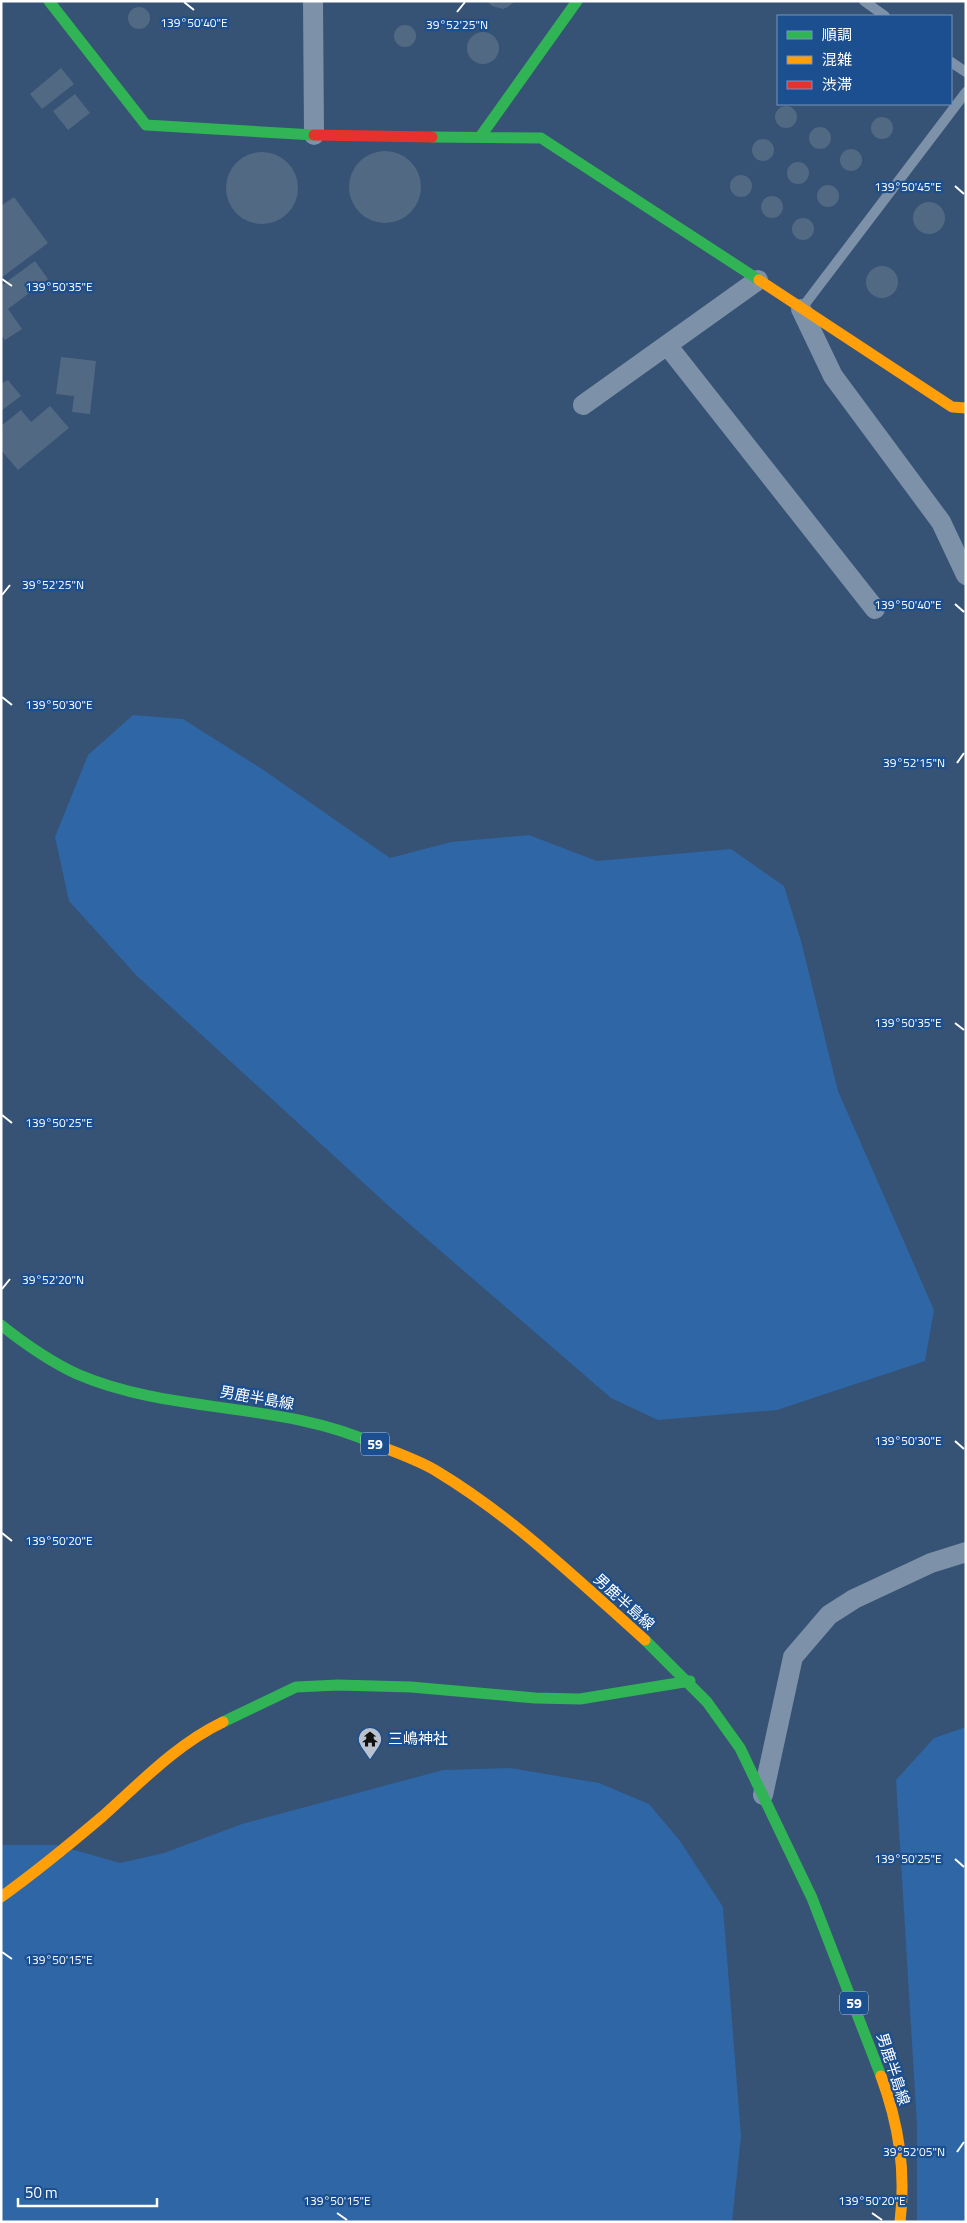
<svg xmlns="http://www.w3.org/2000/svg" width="967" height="2223" font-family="'Titillium Web','Noto Sans JP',sans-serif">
  <rect width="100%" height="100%" fill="#365274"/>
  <!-- green -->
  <path fill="#2f66a5" d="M133,715l50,4 79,50 128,89 61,-16 78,-7 68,26 134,-12 53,37 17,55 37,150 96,219 -9,51 -148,49 -119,10 -47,-22 -219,-189 -256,-234 -67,-74 -14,-64 33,-82z
    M966,1727v495h-49v-97l-21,-345 38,-42z
    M510,1768l89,15 50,21 31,37 43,66 18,229 -9,86h-731v-377h56l63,18 44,-10 78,-29 201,-54z"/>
  <!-- building -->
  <path fill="#526984" d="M487,1h28l-7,6 -5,2 -11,-3z
    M128 18a11 11 0 1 1 22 0a11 11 0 1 1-22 0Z
    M394 36a11 11 0 1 1 22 0a11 11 0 1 1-22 0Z
    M467 48a16 16 0 1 1 32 0a16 16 0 1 1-32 0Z
    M61,68l13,16 -32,25 -12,-15z
    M75,94l15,19 -22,17 -15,-19z
    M775 117a11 11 0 1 1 22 0a11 11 0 1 1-22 0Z
    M871 128a11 11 0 1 1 22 0a11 11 0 1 1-22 0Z
    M809 138a11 11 0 1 1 22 0a11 11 0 1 1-22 0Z
    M752 150a11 11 0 1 1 22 0a11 11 0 1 1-22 0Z
    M840 160a11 11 0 1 1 22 0a11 11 0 1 1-22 0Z
    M349 187a36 36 0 1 1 72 0a36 36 0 1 1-72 0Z
    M226 188a36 36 0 1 1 72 0a36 36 0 1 1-72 0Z
    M787 173a11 11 0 1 1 22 0a11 11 0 1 1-22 0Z
    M730 186a11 11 0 1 1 22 0a11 11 0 1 1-22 0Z
    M817 196a11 11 0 1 1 22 0a11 11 0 1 1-22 0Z
    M761 207a11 11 0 1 1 22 0a11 11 0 1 1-22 0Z
    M14,197l34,46 -47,35v-72z
    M913 218a16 16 0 1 1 32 0a16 16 0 1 1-32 0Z
    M792 229a11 11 0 1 1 22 0a11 11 0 1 1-22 0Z
    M35,261l13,18 -40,30 14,20 -17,11 -4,-5v-49z
    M866 282a16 16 0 1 1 32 0a16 16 0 1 1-32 0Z
    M61,357l35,4 -6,53 -18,-2 2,-16 -18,-2z
    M8,380l13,16 -20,15v-27z
    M50,406l19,22 -51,42 -17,-20v-24l20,-16 10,12z"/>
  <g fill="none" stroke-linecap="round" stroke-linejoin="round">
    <!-- lane -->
    <path stroke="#7d92a8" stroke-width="10" d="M864,1l21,15
      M951,62l15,10
      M802,308l164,-216"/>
    <!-- street -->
    <path stroke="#7d92a8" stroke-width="20" d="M313,1l1,134
      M801,309l32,67 108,146 25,53
      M667,345l208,264
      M583,405l175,-125
      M763,1795l30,-138 36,-42 25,-16 77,-36 35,-11"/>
    <!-- fast -->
    <path stroke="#30b455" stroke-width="11" d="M49,1l97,124 168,10
      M432,137l109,1 218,142
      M480,137l97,-136
      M1,1325c24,19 48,36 76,49 95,41 204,27 298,70
      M645,1640l62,62 33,46 72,150 69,178
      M223,1722l73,-35 42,-2 73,2 124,11 45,1 110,-18"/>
    <!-- slow -->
    <path stroke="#ff9f0a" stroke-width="11" d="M759,280l193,127 14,1
      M375,1444c21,9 44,16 63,28 76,46 141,109 207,168
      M1,1897c35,-25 69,-53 102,-81 38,-34 74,-72 120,-94
      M881,2076c18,49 25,95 19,146"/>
    <!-- jam -->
    <path stroke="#e5322d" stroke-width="11" d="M314,135l118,2"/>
  </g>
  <!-- ticks -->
  <path fill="none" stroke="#fff" stroke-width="2" d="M184,2l10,8M457,12l8,-10M955,186l9,8M2,279l10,7M2,595l8,-10M955,604l9,8M2,697l10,8M957,763l7,-10M955,1023l9,7M2,1115l10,8M2,1289l8,-10M955,1441l9,8M2,1533l10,8M955,1859l9,8M2,1952l10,7M957,2152l7,-10M337,2213l10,7M872,2213l10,7"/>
  <!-- icons -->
  <defs>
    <g id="temple-pin" transform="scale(1.25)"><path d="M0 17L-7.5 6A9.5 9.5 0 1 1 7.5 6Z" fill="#b9c2ce" stroke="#1b4f8f"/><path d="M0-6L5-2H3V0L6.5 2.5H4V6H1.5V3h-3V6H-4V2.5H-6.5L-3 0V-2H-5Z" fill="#111"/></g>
  </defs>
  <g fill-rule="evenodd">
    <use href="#temple-pin" x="370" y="1739"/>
  </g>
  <g text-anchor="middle" stroke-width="4.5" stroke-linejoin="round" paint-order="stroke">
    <!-- shield labels -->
    <g fill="#1b4f8f" stroke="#bbcadd" stroke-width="1">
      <rect x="361" y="1432.5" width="28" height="23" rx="4"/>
      <rect x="840" y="1991.5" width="28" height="23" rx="4"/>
    </g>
    <g font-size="14" font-weight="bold" fill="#fff">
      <text x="375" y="1449">59</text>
      <text x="854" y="2008">59</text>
    </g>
    <!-- street labels -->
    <g font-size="15" fill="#fff" stroke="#1b4f8f">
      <text transform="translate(257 1398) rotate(10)" y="5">男鹿半島線</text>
      <text transform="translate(624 1602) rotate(42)" y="5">男鹿半島線</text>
      <text transform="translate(893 2069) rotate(72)" y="5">男鹿半島線</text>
    </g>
    <!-- poi labels -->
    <g font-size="15" fill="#fff" stroke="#1b4f8f" text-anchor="start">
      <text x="388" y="1744">三嶋神社</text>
    </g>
  </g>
  <g font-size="12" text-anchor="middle" fill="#fff" stroke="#1b4f8f" stroke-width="4.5" stroke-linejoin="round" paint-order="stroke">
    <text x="194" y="27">139°50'40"E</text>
    <text x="457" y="29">39°52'25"N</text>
    <text x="908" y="191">139°50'45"E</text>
    <text x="59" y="291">139°50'35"E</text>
    <text x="53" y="589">39°52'25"N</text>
    <text x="908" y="609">139°50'40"E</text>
    <text x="59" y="709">139°50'30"E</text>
    <text x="914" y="767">39°52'15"N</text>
    <text x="908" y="1027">139°50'35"E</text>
    <text x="59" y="1127">139°50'25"E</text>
    <text x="53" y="1284">39°52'20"N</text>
    <text x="908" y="1445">139°50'30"E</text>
    <text x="59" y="1545">139°50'20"E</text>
    <text x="908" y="1863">139°50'25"E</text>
    <text x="59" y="1964">139°50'15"E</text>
    <text x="914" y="2156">39°52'05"N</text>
    <text x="337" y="2205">139°50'15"E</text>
    <text x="872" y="2205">139°50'20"E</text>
  </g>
  <!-- border -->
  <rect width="967" height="2223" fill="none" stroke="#ffffff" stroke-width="5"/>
  <!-- legend -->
  <rect x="777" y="15" width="175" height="90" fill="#1b4f8f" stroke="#7695bc"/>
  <rect x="787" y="31" width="25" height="8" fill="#30b455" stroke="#7695bc"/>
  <text x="822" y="40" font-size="15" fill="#ffffff">順調</text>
  <rect x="787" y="56" width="25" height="8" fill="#ff9f0a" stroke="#7695bc"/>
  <text x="822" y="65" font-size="15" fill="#ffffff">混雑</text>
  <rect x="787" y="81" width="25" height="8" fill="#e5322d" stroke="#7695bc"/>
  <text x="822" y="90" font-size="15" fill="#ffffff">渋滞</text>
  <!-- scale -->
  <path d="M18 2198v8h139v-8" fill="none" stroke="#ffffff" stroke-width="2.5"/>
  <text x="25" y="2198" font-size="15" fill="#ffffff" stroke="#1b4f8f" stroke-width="4" paint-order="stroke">50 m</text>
</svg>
